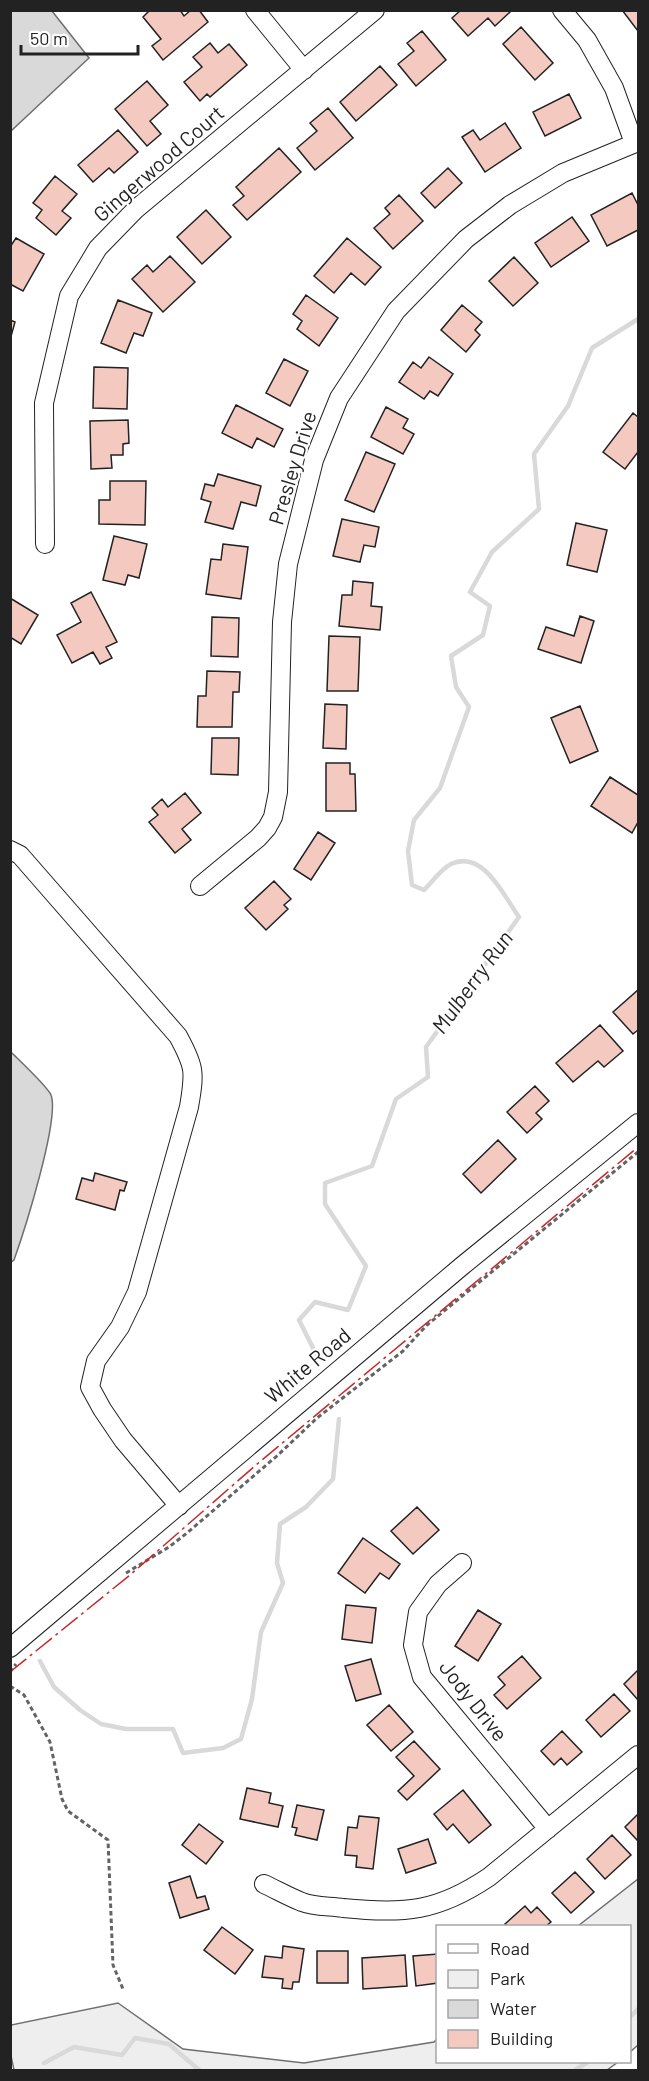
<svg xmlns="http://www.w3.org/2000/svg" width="649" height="2081" font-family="Barlow,sans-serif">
  <rect width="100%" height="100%" fill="#fff"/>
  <!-- green -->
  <path fill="#eee" stroke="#6f6f6f" stroke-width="1.5" d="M638,1879v166l-8,7v-126h-52z
    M118,2003l65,46 121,14 130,-21 3,-3 1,23h180l-11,8h-593l-3,-14v-31z"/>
  <!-- water -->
  <path fill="#d9d9d9" stroke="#6f6f6f" stroke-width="1.5" d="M11,10l41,1 37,47 -78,73z
    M11,1052c8,8 37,35 40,43 9,24 -27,137 -37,165l-3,2z"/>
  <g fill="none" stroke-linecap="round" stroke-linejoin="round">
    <!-- stream -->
    <path stroke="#d9d9d9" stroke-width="4.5" d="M317,1356l-18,-36 16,-18 33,8 18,-44 -41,-62v-21l47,-17 24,-67 32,-22 -2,-30 93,-130c-15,-21 -36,-68 -68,-53 -10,5 -19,18 -27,26l-12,-5 -4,-34 6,-31 26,-32 29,-81 -13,-20 -5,-31 32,-21 7,-29 -20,-14 22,-40 47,-43 -5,-55 34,-48 24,-58 46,-29
      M40,1661l14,26 26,23 21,14 25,5h47l10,24 40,-5 18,-9 11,-40 9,-67 22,-49 -6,-20 3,-39 26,-17 27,-28 6,-60
      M630,2017l8,-8
      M44,2063l30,-16 48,8 13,-17 34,6 30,26
      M575,2070l13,-8"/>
  </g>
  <!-- building -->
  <path fill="#f3c9c0" stroke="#222" stroke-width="1.5" d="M150,10h30l4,6 7,-6h8l9,12 -45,38 -11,-14 9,-7 -18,-22z
    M461,10h48l1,2 -15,14 -7,-8 -20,18 -16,-18z
    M622,10h16v21z
    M521,27l32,36 -18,17 -32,-36z
    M422,31l24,29 -30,26 -18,-22 16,-13 -7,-8z
    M210,43l8,10 11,-9 18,21 -37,32 -3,-3 -7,7 -16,-19 18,-15 -9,-10z
    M380,66l17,19 -41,36 -16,-19z
    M147,81l21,24 -18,16 11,13 -14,12 -32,-37z
    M569,94l12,24 -36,18 -12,-24z
    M328,108l25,30 -38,32 -18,-22 20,-17 -7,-8z
    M505,123l16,25 -36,24 -23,-35 11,-7 7,10z
    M118,130l20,22 -24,21 -5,-5 -16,14 -15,-17z
    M279,148l22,24 -54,48 -14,-15 11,-9 -8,-9z
    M448,168l14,15 -27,25 -14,-15z
    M55,176l22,18 -15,17 9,7 -15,17 -20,-17 6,-8 -9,-7z
    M632,193l6,12v25l-31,16 -16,-31z
    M399,195l24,26 -30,28 -19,-21 16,-14 -5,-6z
    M206,210l25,27 -29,27 -25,-27z
    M572,217l17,24 -38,26 -16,-24z
    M16,238l28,16 -21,37 -13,-7v-37z
    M347,238l34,29 -16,18 -14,-12 -17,20 -20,-17z
    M170,256l25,26 -32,30 -31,-33 15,-14 6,7z
    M514,257l24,26 -25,23 -24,-25z
    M306,295l32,23 -19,28 -22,-17 5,-8 -9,-7z
    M118,300l34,13 -9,23 -9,-3 -8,20 -25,-10z
    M462,305l20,17 -7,8 5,5 -14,17 -25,-22z
    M10,320l5,2 -5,18z
    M429,357l24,17 -15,22 -8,-5 -6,8 -25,-17 14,-20 8,6z
    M284,359l24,12 -18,35 -24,-13z
    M94,367l34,1 -1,41 -34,-1z
    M236,405l47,24 -9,18 -17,-9 -5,10 -30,-15z
    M386,407l22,12 -5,9 11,6 -11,20 -32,-17z
    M633,413l5,4v35l-13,17 -22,-17z
    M128,420l1,23 -6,1v11h-12l1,13 -21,1 -1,-48z
    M366,452l29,12 -21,48 -29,-12z
    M218,474l43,12 -5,20 -15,-4 -8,27 -28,-7 6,-20 -10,-3 4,-15 9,2z
    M110,481h36l-1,44 -46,-1v-24h11z
    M342,519l37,8 -4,20 -11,-2 -4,17 -27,-6z
    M576,523l31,7 -10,42 -30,-7z
    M114,536l33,8 -8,34 -11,-3 -3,10 -22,-5z
    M223,544l25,3 -7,52 -35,-5 5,-35 10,1z
    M353,581l20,2 -2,23 11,1 -2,23 -41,-4 3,-31h10z
    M91,592l26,50 -11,5 6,11 -12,6 -7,-12 -21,11 -15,-28 24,-13 -10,-19z
    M10,598l28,17 -17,29 -11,-7z
    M580,616l14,5 -13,42 -43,-14 8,-22 28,9z
    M212,617l27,1 -1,39 -27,-1z
    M329,636l31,1 -2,54h-31z
    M207,671l33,1 -1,20h-6l-1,35h-35l1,-31h8z
    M325,704l22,1 -1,44 -23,-1z
    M580,706l18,45 -28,12 -19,-45z
    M212,738h27l-1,37 -27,-1z
    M326,763h24v11h5l1,37h-30z
    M610,777l28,18v27l-6,11 -41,-27z
    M185,793l16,20 -19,16 9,11 -16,13 -26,-31 9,-7 -6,-7 10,-9 6,8z
    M318,832l17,11 -24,37 -17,-11z
    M274,881l17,18 -7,6 4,4 -22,21 -21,-22z
    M638,990v40l-5,4 -20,-22z
    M600,1025l23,26 -19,16 -6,-6 -25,21 -17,-19z
    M535,1086l14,15 -13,12 6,6 -15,14 -20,-21z
    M498,1140l18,19 -35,34 -18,-19z
    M95,1173l32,9 -3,9 -4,-1 -5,20 -39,-11 6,-21 11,3z
    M417,1507l22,23 -26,24 -22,-23z
    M363,1538l37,26 -11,15 -9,-6 -15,20 -27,-20z
    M346,1605l30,3 -4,35 -30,-4z
    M478,1610l23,14 -23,37 -23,-15z
    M522,1656l19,22 -34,31 -13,-14 11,-10 -7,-8z
    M371,1659l10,35 -25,7 -11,-35z
    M638,1670v30l-14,-16z
    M614,1694l16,17 -29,26 -15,-17z
    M389,1705l24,27 -22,19 -24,-26z
    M562,1731l20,21 -15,13 -6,-7 -7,7 -13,-14z
    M414,1741l26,28 -33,31 -9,-9 16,-15 -18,-19z
    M247,1788l24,5 -2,10 14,3 -5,21 -38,-8z
    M463,1790l28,35 -22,18 -16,-19 -6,6 -13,-16z
    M297,1805l27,5 -7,30 -22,-5 2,-7 -5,-1z
    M638,1814v27l-13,-14z
    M359,1816l20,2 -6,51 -17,-2 1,-11 -12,-1 3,-28 9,1z
    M199,1824l24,18 -17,22 -24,-19z
    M612,1835l19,20 -26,24 -18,-20z
    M428,1839l8,24 -30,10 -8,-24z
    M575,1872l19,20 -23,21 -19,-20z
    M190,1876l7,22 8,-2 4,13 -29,9 -11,-35z
    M525,1906l6,7 6,-6 14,15 -5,4h-39l-2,-2z
    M222,1927l31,23 -18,24 -31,-24z
    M283,1946l21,3 -5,33h-6l-1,7 -10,-1 1,-9 -21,-2 3,-21 17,2z
    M317,1951h31v32h-31z
    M438,1954v29l-22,3 -3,-30z
    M405,1955l2,31 -44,3 -1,-31z"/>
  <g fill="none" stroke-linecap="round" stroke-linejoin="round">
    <!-- minor casing -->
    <g stroke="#222" stroke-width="20">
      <path id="minor" d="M255,10l49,60
        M562,10l25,30 27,48 20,55
        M45,544l-1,-141 25,-107 29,-48 38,-39 239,-199
        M10,850l10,5 158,181c17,31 17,36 11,71l-52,185 -17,35 -24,34 -6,26 12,22 21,31 56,66
        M200,886l58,-48 9,-10 6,-11 5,-25 4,-170 6,-58 26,-104 25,-62 57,-87 70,-72 44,-34 53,-32 75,-31
        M462,1563l-24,21 -20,28 -5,33 9,32 126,152
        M10,1648l452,-382 176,-143
        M264,1884c13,6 25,13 38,18 12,5 29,4 41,6 62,6 94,4 146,-31l149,-122"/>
    </g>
    <!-- path -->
    <path stroke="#646464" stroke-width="3" stroke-dasharray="4.5 3" stroke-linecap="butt" d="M126,1573l43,-26 18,-14 91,-78 39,-37 86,-67 24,-26 28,-23 183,-150
      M10,1672l6,-8
      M10,1686l14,9 26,47 12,57 6,12 40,29 5,125 10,24"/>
    <!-- minor -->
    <use href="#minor" stroke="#fff" stroke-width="18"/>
    <!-- power -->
    <path stroke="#c62828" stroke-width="1.5" stroke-dasharray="21 4.5 3 4.5" stroke-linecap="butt" d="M10,1672l120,-97 126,-110 382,-318"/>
  </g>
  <g text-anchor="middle" stroke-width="4.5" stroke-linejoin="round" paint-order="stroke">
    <!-- street labels -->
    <g font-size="21" fill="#222" stroke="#fff">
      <text transform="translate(159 164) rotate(-41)" y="7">Gingerwood Court</text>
      <text transform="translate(293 468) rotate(-73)" y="7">Presley Drive</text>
      <text transform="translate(308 1366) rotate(-40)" y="7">White Road</text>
      <text transform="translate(473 1701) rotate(52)" y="7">Jody Drive</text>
    </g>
    <!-- water labels -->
    <g font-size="22" font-style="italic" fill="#222" stroke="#fff">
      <text transform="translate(472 982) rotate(-54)" y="8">Mulberry Run</text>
    </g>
  </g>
  <!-- border -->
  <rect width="649" height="2081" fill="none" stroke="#222222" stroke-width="24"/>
  <!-- legend -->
  <rect x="436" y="1925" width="195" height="138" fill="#ffffff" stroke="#a7a7a7" stroke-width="1.5"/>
  <rect x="448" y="1944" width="30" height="9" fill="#ffffff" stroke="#a7a7a7" stroke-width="1.5"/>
  <text x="490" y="1955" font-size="18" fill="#222222">Road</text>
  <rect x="448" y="1970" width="30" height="18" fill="#eeeeee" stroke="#a7a7a7" stroke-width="1.5"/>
  <text x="490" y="1985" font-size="18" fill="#222222">Park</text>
  <rect x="448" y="2000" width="30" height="18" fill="#d9d9d9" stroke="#a7a7a7" stroke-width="1.5"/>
  <text x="490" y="2015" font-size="18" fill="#222222">Water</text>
  <rect x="448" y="2030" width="30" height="18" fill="#f3c9c0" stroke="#a7a7a7" stroke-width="1.5"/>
  <text x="490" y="2045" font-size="18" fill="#222222">Building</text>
  <!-- scale -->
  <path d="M21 45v9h117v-9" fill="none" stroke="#222222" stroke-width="3"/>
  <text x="30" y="45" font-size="18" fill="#222222" stroke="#ffffff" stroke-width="4.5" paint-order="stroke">50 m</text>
</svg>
